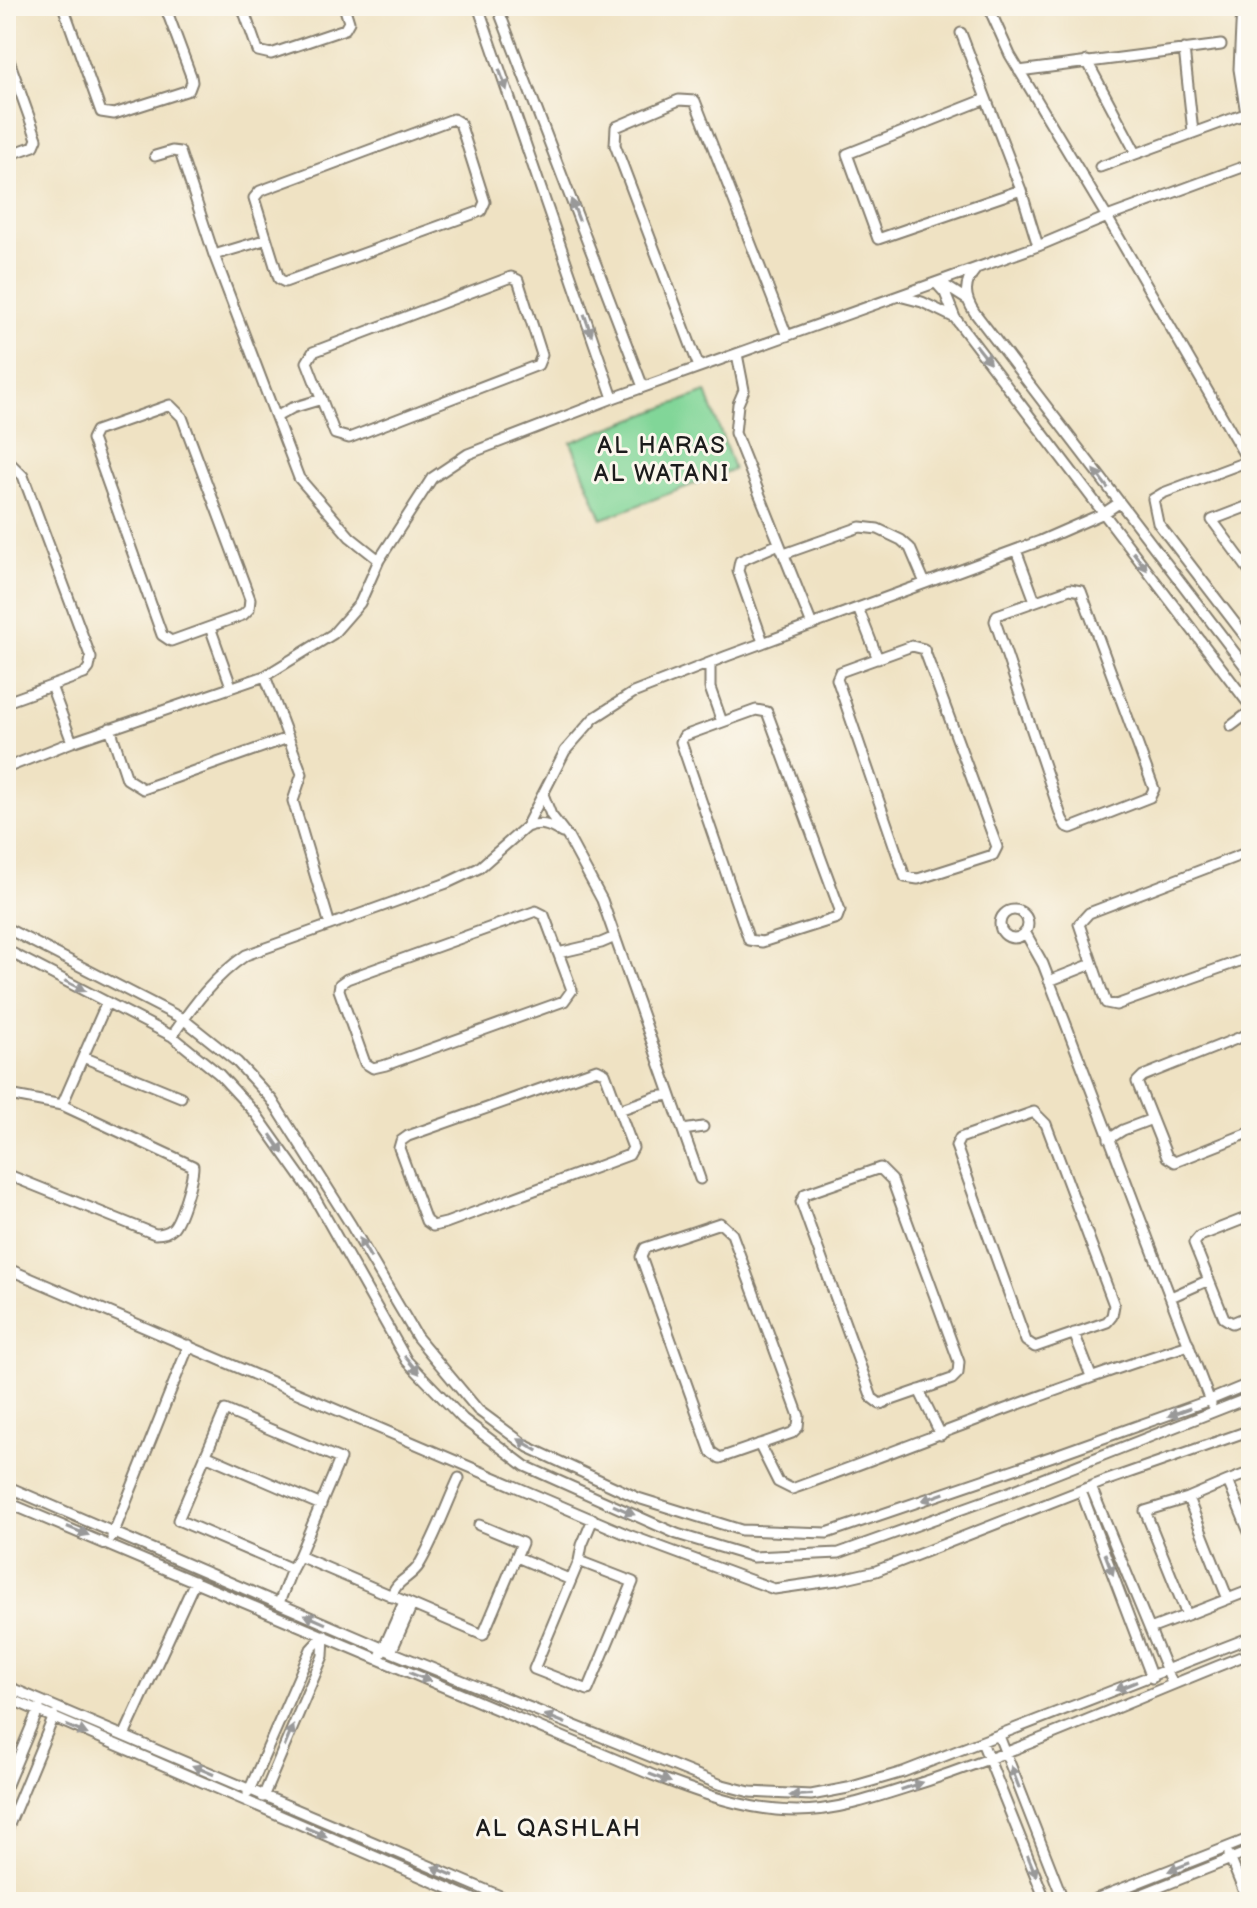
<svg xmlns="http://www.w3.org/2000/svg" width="1257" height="1908" font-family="'Balsamiq Sans',sans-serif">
  <rect width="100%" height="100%" fill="#fbf7ec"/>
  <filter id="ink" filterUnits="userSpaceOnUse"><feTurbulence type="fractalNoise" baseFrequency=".0125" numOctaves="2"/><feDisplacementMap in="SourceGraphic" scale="16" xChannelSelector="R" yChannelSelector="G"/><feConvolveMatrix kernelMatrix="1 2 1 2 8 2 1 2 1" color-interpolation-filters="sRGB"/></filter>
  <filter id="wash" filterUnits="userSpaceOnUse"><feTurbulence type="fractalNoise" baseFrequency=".006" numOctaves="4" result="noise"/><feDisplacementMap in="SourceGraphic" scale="32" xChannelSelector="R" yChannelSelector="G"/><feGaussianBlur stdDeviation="1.8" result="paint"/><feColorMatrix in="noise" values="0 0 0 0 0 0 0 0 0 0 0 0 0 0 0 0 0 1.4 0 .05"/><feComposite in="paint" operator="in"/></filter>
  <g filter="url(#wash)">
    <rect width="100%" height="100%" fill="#efe2c3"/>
    <!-- green -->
    <path fill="#81d698" stroke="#4e795a" stroke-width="2" d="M706,392l28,77 -132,50 -31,-77z"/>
  </g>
  <g filter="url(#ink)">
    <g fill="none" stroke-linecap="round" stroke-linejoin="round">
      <!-- minor casing -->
      <g stroke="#867f70" stroke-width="13">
        <path id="minor" d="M63,6l38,106 13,2 75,-24 3,-8 -1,-6 -26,-70
          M242,6l16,45 13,3 74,-25 4,-7 -5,-16
          M478,6l135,392
          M497,6l146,381
          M566,6h2
          M988,6l22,49 97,162 -69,29
          M1242,6l-3,63 12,76
          M1184,49l9,83
          M6,52l31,87 -3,7 -28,10
          M1087,61l49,92
          M1019,71l202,-26
          M986,99l-139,55 31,85 143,-49
          M453,119l7,4 25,79 -4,9 -196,71 -6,-3 -25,-81 6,-7z
          M155,156l17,-5 8,1 34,103 85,223 51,59 29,23
          M1100,167l145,-53
          M214,255l50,-15
          M976,269c-13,15 -12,28 -1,44l276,361
          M511,277l7,3 24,75 -4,10 -189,73 -14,-4 -28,-72 6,-10z
          M936,283l9,10 10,25
          M941,283l25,16
          M899,296l23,6 33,16 296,389
          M737,354l7,36 -6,14 -3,29 77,192
          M699,367l-84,-222 1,-18 63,-27 16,1 92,235
          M170,405l12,12 68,182 -1,10 -6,6 -72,26 -9,-6 -70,-196 4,-8z
          M276,417l16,-9 30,-9
          M1251,460l-88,33 -10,6 5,24 93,121
          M1248,461l-141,-244 144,-53
          M6,466l5,-2 12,12 68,182 -2,10 -5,6 -72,26 -6,-4
          M1251,505l-39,15 39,53
          M1016,550l19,51
          M784,554l76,-27 18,2 23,11 9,8 15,35
          M1070,589l11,2 73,198 -4,8 -79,31 -5,-2 -4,-7 -67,-198 2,-6z
          M858,608l20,51
          M210,627l21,59
          M763,642l-25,-71 2,-10 39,-17
          M912,646l12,3 73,198 -4,8 -75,24 -13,-2 -68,-198 3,-7z
          M710,664v24l12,34
          M265,676l37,98 -9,27 37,124
          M51,686l21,56
          M756,710l11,2 73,198 -3,8 -75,24 -13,-2 -68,-198 3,-6z
          M1231,726l20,-15
          M110,728l17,51 16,10 145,-51
          M6,768l66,-26 193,-66 68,-42 27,-31 19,-43 53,-82 36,-24 145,-56 425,-152 -17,-56 -60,-157
          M543,794l8,21 17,22 34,63 98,279
          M526,827c15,-5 22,-3 36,6
          M1251,851l-162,62 -10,11 27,79 10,2 135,-48
          M1000 924a14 14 0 1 1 28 0a14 14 0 1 1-28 0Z
          M536,911l8,4 28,75 -8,11 -178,64 -13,3 -8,-5 -26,-73 1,-6 7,-5z
          M6,928l177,91 54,43 35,38 79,125 66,112 61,73 50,37 110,51 103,32 86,3 226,-77 157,-56 41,-17
          M1025,932l18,32 168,440
          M6,950l166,86 47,38 37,40 56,79 95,168 56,58 62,47 152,68 76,23 86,-4 165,-59 247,-97
          M558,953l43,-10 14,-6
          M1049,981l43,-17
          M1251,1033l-108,43 -6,6 30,75 8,5 76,-30
          M172,1036c22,-32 42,-59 74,-81l201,-72 32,-15 47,-41 39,-76 29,-33 39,-25 94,-37 313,-115 64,-28 15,-10
          M83,1057l98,40
          M597,1069l8,4 28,75 -4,7 -183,68 -13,3 -7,-5 -27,-73 2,-7 7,-5z
          M62,1105l45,-103
          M619,1110l37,-13 14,-2
          M1034,1112l12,12 68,181 -2,11 -5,6 -72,25 -9,-6 -70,-195 4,-8z
          M683,1130l20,-3
          M1109,1139l14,-9 29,-11
          M880,1168l12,12 67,182 -1,11 -6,6 -72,25 -8,-6 -71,-196 4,-8z
          M6,1174l149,60c6,0 13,-1 18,-6 8,-9 20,-50 20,-62l-131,-61 -53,-10
          M1251,1216l-51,20 -6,7 30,75 8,5 19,-8
          M720,1223l12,11 67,182 -1,11 -6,6 -72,25 -9,-6 -70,-195 4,-9z
          M6,1268l620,266 148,55 63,-9 39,-9 229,-90 146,-51
          M1171,1297l38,-17
          M1074,1333l17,43
          M919,1390l22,45
          M759,1444l19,38 14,7c133,-48 263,-102 397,-144
          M205,1455l116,50
          M1251,1472l-23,9 23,56
          M1228,1481l-40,17 -43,13 42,104 64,-25
          M6,1486l378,163 335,135 31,8 61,3 37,-7 55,-16 348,-135
          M1091,1487l81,196
          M1081,1491l71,187
          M1188,1498l40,101
          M6,1502l644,272c48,18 95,37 147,37 44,0 88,-17 130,-30 110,-37 216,-86 324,-128
          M112,1537l77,-192
          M299,1556l-7,13 -114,-49 47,-110 115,49 -41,97 184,79 39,-92 -43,-18
          M517,1557l54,23
          M579,1561l54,21 -45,108 -54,-21z
          M579,1561l3,-16 11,-26
          M392,1597c2,-16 19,-19 27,-32 16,-27 27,-59 40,-87
          M279,1603l13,-34
          M1150,1629l37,-14
          M391,1652l21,-47
          M381,1654l23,-52
          M6,1686l508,216
          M6,1697l474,205
          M124,1736l71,-155
          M999,1736l65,166
          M982,1742l64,160
          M6,1787l33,-79
          M248,1793l63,-144 13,-14
          M263,1797l60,-141 1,-21
          M6,1832l48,-116
          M1229,1855l19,47
          M1088,1902l163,-64
          M1122,1902l129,-51"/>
      </g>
      <!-- minor -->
      <use href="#minor" stroke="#fff" stroke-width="9"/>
    </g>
    <!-- one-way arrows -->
    <defs><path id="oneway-solid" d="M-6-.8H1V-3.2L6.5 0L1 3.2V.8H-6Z" transform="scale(2)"/></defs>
    <g fill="#999">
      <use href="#oneway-solid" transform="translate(503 80) rotate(71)"/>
      <use href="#oneway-solid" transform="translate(575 210) rotate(-111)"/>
      <use href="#oneway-solid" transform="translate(588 325) rotate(71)"/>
      <use href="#oneway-solid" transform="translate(983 354) rotate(52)"/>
      <use href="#oneway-solid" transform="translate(1101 479) rotate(-127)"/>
      <use href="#oneway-solid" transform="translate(1140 561) rotate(53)"/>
      <use href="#oneway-solid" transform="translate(75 986) rotate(27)"/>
      <use href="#oneway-solid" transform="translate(277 1144) rotate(55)"/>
      <use href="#oneway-solid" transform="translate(365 1248) rotate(-120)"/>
      <use href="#oneway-solid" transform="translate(412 1365) rotate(50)"/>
      <use href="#oneway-solid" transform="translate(1179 1412) rotate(160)"/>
      <use href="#oneway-solid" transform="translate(528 1445) rotate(-149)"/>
      <use href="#oneway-solid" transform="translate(933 1497) rotate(161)"/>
      <use href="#oneway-solid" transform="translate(624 1510) rotate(24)"/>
      <use href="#oneway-solid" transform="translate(78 1531) rotate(22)"/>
      <use href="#oneway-solid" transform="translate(1109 1564) rotate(69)"/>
      <use href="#oneway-solid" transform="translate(315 1619) rotate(-156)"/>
      <use href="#oneway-solid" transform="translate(420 1677) rotate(22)"/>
      <use href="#oneway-solid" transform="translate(1126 1686) rotate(158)"/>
      <use href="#oneway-solid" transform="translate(555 1719) rotate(-158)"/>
      <use href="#oneway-solid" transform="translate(77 1730) rotate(23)"/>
      <use href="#oneway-solid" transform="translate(289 1736) rotate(-67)"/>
      <use href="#oneway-solid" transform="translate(203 1770) rotate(-157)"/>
      <use href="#oneway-solid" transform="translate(1015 1777) rotate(-111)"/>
      <use href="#oneway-solid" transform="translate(660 1778) rotate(21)"/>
      <use href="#oneway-solid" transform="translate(912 1786) rotate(-18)"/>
      <use href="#oneway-solid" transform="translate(801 1795) rotate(177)"/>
      <use href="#oneway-solid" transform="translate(316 1832) rotate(23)"/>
      <use href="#oneway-solid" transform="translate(1032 1866) rotate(68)"/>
      <use href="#oneway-solid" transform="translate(1179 1867) rotate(159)"/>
      <use href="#oneway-solid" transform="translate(443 1871) rotate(-157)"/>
    </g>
  </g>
  <g text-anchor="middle" stroke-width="6" stroke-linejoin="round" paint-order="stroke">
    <!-- neighbourhood labels -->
    <g font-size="24" letter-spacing="2" fill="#1c1c1c" stroke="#fbf7ec">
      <text x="662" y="453">AL HARAS<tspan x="662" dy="28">AL WATANI</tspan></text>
      <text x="559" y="1836">AL QASHLAH</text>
    </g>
  </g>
  <!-- margin -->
  <rect width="1257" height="1908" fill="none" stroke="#fbf7ec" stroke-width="32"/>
</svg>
